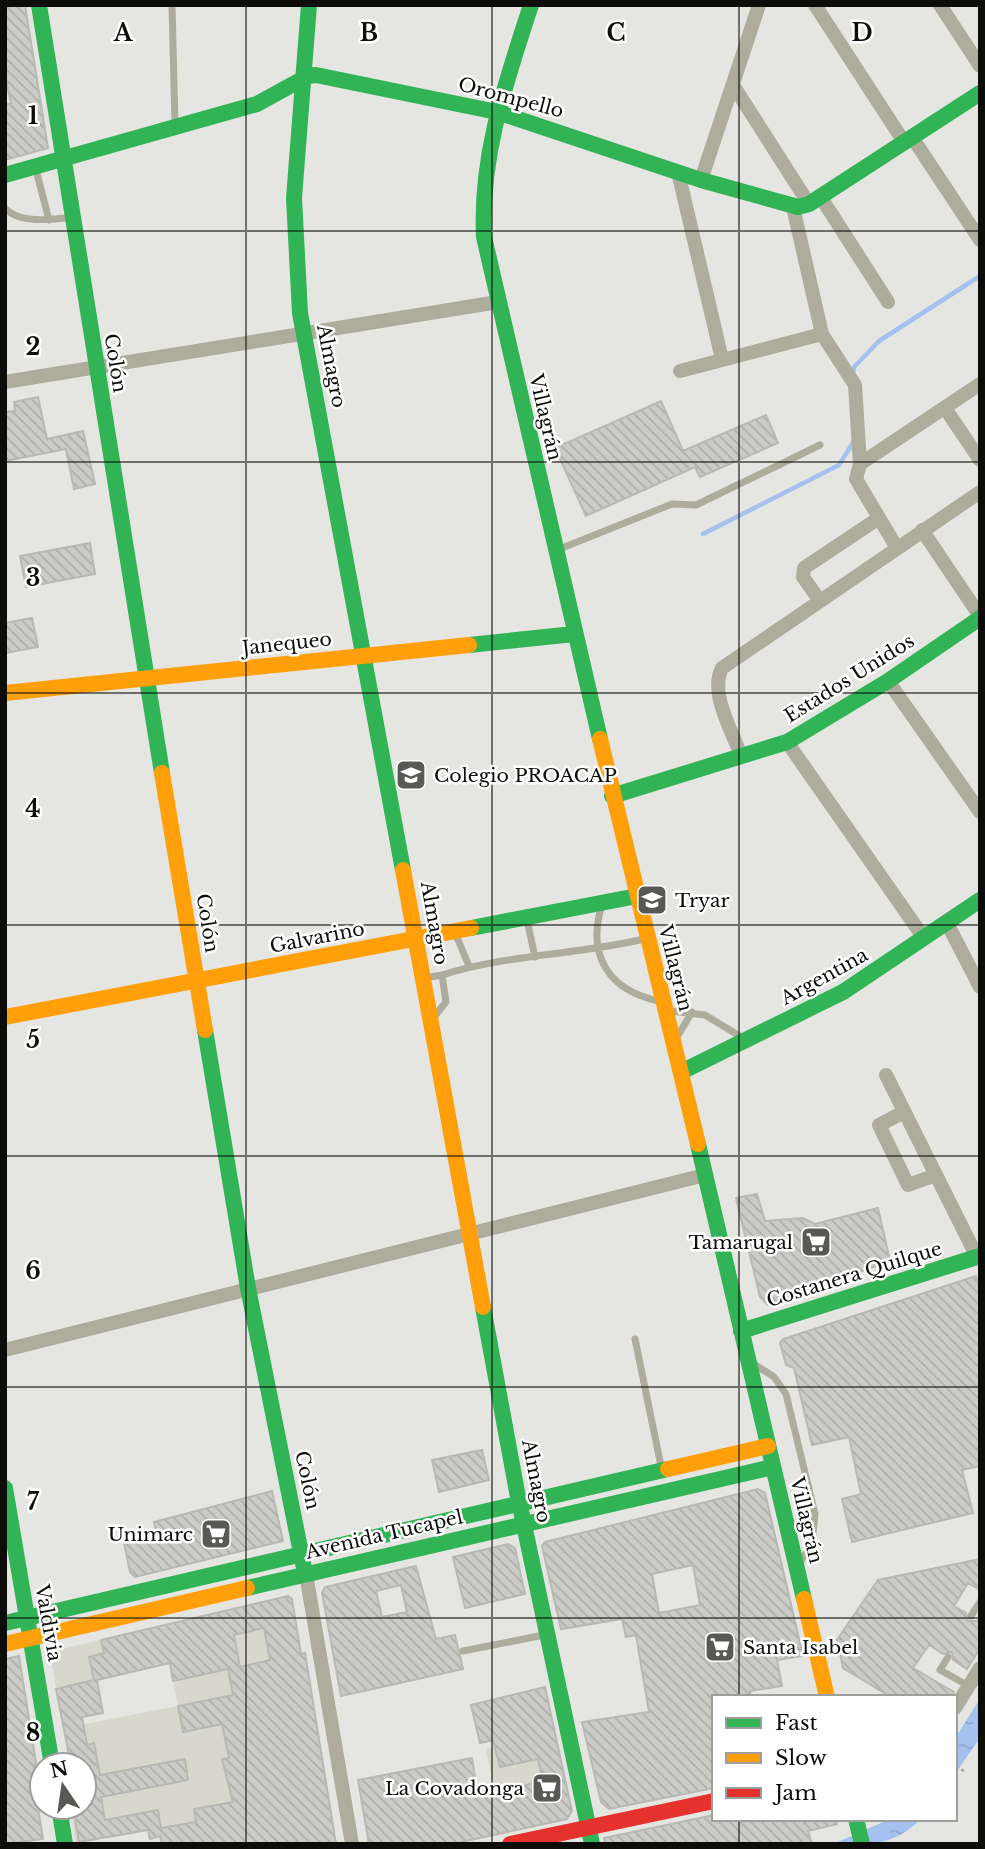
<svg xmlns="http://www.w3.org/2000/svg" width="985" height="1849" font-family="'Libre Baskerville',serif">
  <defs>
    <pattern id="water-ripples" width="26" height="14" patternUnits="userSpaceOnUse" patternTransform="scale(1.75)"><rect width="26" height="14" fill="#a5c1f0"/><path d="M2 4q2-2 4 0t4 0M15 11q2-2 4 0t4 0" fill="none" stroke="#8da5cc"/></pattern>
    <pattern id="building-back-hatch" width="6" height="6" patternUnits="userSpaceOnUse" patternTransform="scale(1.75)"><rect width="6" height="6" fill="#cbcbc8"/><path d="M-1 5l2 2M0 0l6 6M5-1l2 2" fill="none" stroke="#adadaa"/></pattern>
  </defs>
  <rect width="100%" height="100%" fill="#e5e5e1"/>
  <!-- built -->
  <path fill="#d8d7cd" d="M288,1596l4,3 9,54h4l31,191 -120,-26 -140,25 -6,-36h14v-42h-13l-6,-37 113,-22 -8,-43 -23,5 -8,-37z
    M120,1635l8,37 -72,17 -6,-37z
    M555,1733l17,78 -6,9 -64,13 -16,-84z"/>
  <!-- water -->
  <path fill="url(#water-ripples)" d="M980,1699v39l-25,36v-36z
    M890,1819h31c-29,28 -50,25 -88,25z"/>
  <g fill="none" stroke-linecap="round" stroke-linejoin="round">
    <!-- stream -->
    <path stroke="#a5c1f0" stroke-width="4.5" d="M853,374l1,-7 25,-26 101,-65
      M703,534l136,-69 15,-24"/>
  </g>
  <!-- building -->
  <path fill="url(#building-back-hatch)" stroke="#b8b8b5" stroke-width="2" fill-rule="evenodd" d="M5,5h20l23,143 -43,12v-55l6,-2 -6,-27z
    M38,397l9,42 36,-8 12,53 -21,5 -8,-40 -61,12v-49l10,-1 -1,-9z
    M661,401l22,50 83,-36 12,28 -78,34 -5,-10 -109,49 -31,-68z
    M90,543l5,31 -69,13 -6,-31z
    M32,618l6,29 -33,6v-30z
    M757,1194l8,27 38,-3 12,6 63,-16 12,53 -122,44 -8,-8 -24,-99z
    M976,1276l4,15v175l-18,4 11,43 -121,29 -10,-43 19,-5 -12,-57 -37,8 -18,-77 -8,-3 -6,-22 3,-4z
    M482,1450l7,30 -50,12 -7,-32z
    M758,1489l7,4 38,163 -26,4 5,26 -32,5 1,6h-37v91l-105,21 -8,-7 -19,-80 67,-10 -13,-77 -10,2 -4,-18 -61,10 -19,-83 3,-4zM693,1565l7,40 -41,8 -7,-39z
    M272,1491l11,50 -148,36 -5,-5 -6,-29 26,-6 -1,-5 7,-2 -2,-8z
    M508,1544l7,4 10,46 -60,14 -12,-51z
    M980,1559v31l-12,-7 -14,23 12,7 2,8h12v27l-13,21 -14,-9 -1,-8 -9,2 -14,-9 -16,23 41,24 -3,5h-60l-48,-29 -6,-28 41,-60z
    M416,1566l20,73 19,-4 8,34 -122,27 -19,-103 3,-6zM401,1585l6,27 -25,5 -6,-26z
    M288,1596l4,3 9,55 4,-1 31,191h-174l-2,-8 -10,3 -2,-9 -69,12 -6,-35h11v-42h-13l-15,-76 38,-9 -5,-23 15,-4 -3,-13zM264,1628l6,32 -30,7 -6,-32zM170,1663l3,18 55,-12 5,26 -55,11 5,26 39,-8 7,34 -7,1 11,43 -39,7 2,13 -35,6 -3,-18 -53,10 -4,-23 87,-17 -3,-21 -85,16 -6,-32 -7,2 -5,-28 21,-4 -6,-33z
    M19,1656l24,151 -5,1 5,31 -38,5v-185z
    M545,1687l27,124 -5,8 -115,25h-83l-11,-64 114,-22 6,38 65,-15 -5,-22 -38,8 -7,-27 -13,3 -9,-38z
    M714,1815v4h122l1,5 -29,7 4,13h-207l-1,-6z"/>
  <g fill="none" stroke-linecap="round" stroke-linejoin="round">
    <!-- path -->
    <path stroke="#a7a59b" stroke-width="2.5" stroke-dasharray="3.5 3.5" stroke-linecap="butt" d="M955,1766l9,5"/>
    <!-- lane -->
    <path stroke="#aeac9d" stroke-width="7" d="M172,5l3,119
      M36,170l13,50
      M5,208c13,16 47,12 66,9
      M557,550l115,-46 24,1 124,-60
      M601,908c-14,49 9,83 58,93
      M527,920l8,37
      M456,935l13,31
      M442,975c66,-21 135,-20 202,-36
      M424,978l18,-3 4,27 -12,15
      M671,1011l34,4 38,23
      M677,1037l15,-25
      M635,1339l26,127
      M754,1364l20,13 12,17 29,120 -3,29 -11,18
      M971,1616l9,-14
      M463,1651l81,-16
      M948,1657l-8,13 29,16"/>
    <!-- street -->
    <path stroke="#aeac9d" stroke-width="14" d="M815,5l89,137
      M940,5l40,61
      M733,85l76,119
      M912,137l68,103
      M678,172l44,187
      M701,180l58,-175
      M820,196l68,106
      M793,207l29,127 33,51 5,79
      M680,371l142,-37
      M5,382l493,-80
      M945,408l35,52
      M922,530l58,86
      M897,548l-41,-69 4,-15 120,-80
      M820,601l-17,-24 1,-9 75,-50
      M888,681l92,131
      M787,742l137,196
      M741,756c-9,-26 -32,-63 -19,-88l258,-176
      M947,923l33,64
      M886,1075l91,182
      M904,1112l-25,13 29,60 28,-10
      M5,1350l700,-175
      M306,1574l46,270
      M955,1708l25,-40"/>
    <!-- fast -->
    <path stroke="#30b455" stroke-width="16" d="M39,5l123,768
      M309,5l-15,193 6,115 103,557
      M531,5c-25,77 -51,150 -47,232l116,502
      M497,112l204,68 97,27 11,-3 171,-111
      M5,175l252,-71 51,-28 8,-1 181,37
      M469,645l105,-11
      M612,796l175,-54 101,-61 92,-63
      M471,928l166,-32
      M205,1030l43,258 56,280
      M681,1072l162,-80 137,-92
      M698,1144l106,455
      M483,1307l34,185 75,352
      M741,1331l239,-75
      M5,1488l47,277
      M247,1588l526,-121
      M5,1623l663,-154
      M59,1807l6,37
      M856,1819l6,25"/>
    <!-- slow -->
    <path stroke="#ff9f0a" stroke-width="16" d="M5,693l464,-48
      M600,739l98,405
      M162,773l43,257
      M403,870l80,437
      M5,1017l466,-89
      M668,1469l100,-23
      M804,1599l23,98
      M5,1644l242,-56"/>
    <!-- jam -->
    <path stroke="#e5322d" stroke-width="16" d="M510,1844l204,-43"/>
  </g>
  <!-- grid -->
  <path fill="none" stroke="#0c0c0a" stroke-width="2" stroke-opacity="0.55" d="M246,5v1839M492,5v1839M739,5v1692M5,231h975M5,462h975M5,693h975M5,925h975M5,1156h975M5,1387h975M5,1618h975M739,1819v25"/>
  <!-- icons -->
  <defs>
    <g id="school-square" transform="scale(1.575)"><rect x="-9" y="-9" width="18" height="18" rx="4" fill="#585855" stroke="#fff"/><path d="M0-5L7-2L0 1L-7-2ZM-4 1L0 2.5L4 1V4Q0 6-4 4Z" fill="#fff"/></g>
    <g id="supermarket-square" transform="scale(1.575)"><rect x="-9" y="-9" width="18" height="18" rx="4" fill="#585855" stroke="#fff"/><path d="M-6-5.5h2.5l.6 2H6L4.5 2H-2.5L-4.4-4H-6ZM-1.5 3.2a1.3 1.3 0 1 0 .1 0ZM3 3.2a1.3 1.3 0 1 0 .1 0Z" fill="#fff"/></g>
  </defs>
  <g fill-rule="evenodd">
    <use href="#school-square" x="411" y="775"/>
    <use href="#school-square" x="652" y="900"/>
    <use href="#supermarket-square" x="816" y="1242"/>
    <use href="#supermarket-square" x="216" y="1534"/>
    <use href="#supermarket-square" x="720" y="1647"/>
    <use href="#supermarket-square" x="547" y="1788"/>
  </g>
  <g text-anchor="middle" stroke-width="5" stroke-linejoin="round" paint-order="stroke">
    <!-- street labels -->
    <g font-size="19" fill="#0c0c0a" stroke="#fff">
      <text transform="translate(511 97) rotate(15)" y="7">Orompello</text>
      <text transform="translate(116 363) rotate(81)" y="7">Colón</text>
      <text transform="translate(332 366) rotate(79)" y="7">Almagro</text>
      <text transform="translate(546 417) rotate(77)" y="7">Villagrán</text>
      <text transform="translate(287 643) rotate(-6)" y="7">Janequeo</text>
      <text transform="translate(849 678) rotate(-32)" y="7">Estados Unidos</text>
      <text transform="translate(208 923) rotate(81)" y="7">Colón</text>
      <text transform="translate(435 923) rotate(80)" y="7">Almagro</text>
      <text transform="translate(317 937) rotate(-11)" y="7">Galvarino</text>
      <text transform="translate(676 968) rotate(76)" y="7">Villagrán</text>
      <text transform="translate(824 976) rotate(-29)" y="7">Argentina</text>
      <text transform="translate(854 1274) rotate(-17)" y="7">Costanera Quilque</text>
      <text transform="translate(308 1480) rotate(78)" y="7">Colón</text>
      <text transform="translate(537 1481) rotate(79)" y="7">Almagro</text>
      <text transform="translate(807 1520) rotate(77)" y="7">Villagrán</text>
      <text transform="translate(384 1534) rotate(-13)" y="7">Avenida Tucapel</text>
      <text transform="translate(49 1623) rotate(80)" y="7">Valdivia</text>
    </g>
    <!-- poi labels -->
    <g font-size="19" fill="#0c0c0a" stroke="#fff" text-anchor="start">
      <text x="434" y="782">Colegio PROACAP</text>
      <text x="675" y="907">Tryar</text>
      <text x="793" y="1249" text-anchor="end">Tamarugal</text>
      <text x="193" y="1541" text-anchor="end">Unimarc</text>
      <text x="743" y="1654">Santa Isabel</text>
      <text x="524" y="1795" text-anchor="end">La Covadonga</text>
    </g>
  </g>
  <g font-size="23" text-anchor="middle" font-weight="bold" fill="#0c0c0a" stroke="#fff" stroke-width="5" stroke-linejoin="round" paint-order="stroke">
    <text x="123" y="41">A</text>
    <text x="369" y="41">B</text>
    <text x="616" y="41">C</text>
    <text x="862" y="41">D</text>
    <text x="33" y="124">1</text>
    <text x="33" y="355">2</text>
    <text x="33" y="586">3</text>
    <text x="33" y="817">4</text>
    <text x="33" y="1048">5</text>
    <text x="33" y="1279">6</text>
    <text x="33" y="1510">7</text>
    <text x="33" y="1741">8</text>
  </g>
  <!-- border -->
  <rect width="985" height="1849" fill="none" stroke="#0c0c0a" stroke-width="14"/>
  <!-- legend -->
  <rect x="712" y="1695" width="245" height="126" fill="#ffffff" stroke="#9e9e9d" stroke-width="2"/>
  <rect x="726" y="1718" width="35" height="10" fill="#30b455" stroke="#9e9e9d" stroke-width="2"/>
  <text x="775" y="1730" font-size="21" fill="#0c0c0a">Fast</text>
  <rect x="726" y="1753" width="35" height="10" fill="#ff9f0a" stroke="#9e9e9d" stroke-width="2"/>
  <text x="775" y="1765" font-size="21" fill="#0c0c0a">Slow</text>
  <rect x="726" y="1788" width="35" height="10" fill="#e5322d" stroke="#9e9e9d" stroke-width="2"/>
  <text x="775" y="1800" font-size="21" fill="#0c0c0a">Jam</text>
  <!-- north arrow -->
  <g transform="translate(63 1786) rotate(347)"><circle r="33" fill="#ffffff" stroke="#9e9e9d" stroke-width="2"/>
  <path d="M0-5L12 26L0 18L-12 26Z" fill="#585855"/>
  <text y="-10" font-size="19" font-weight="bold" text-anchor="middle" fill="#0c0c0a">N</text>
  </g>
</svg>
